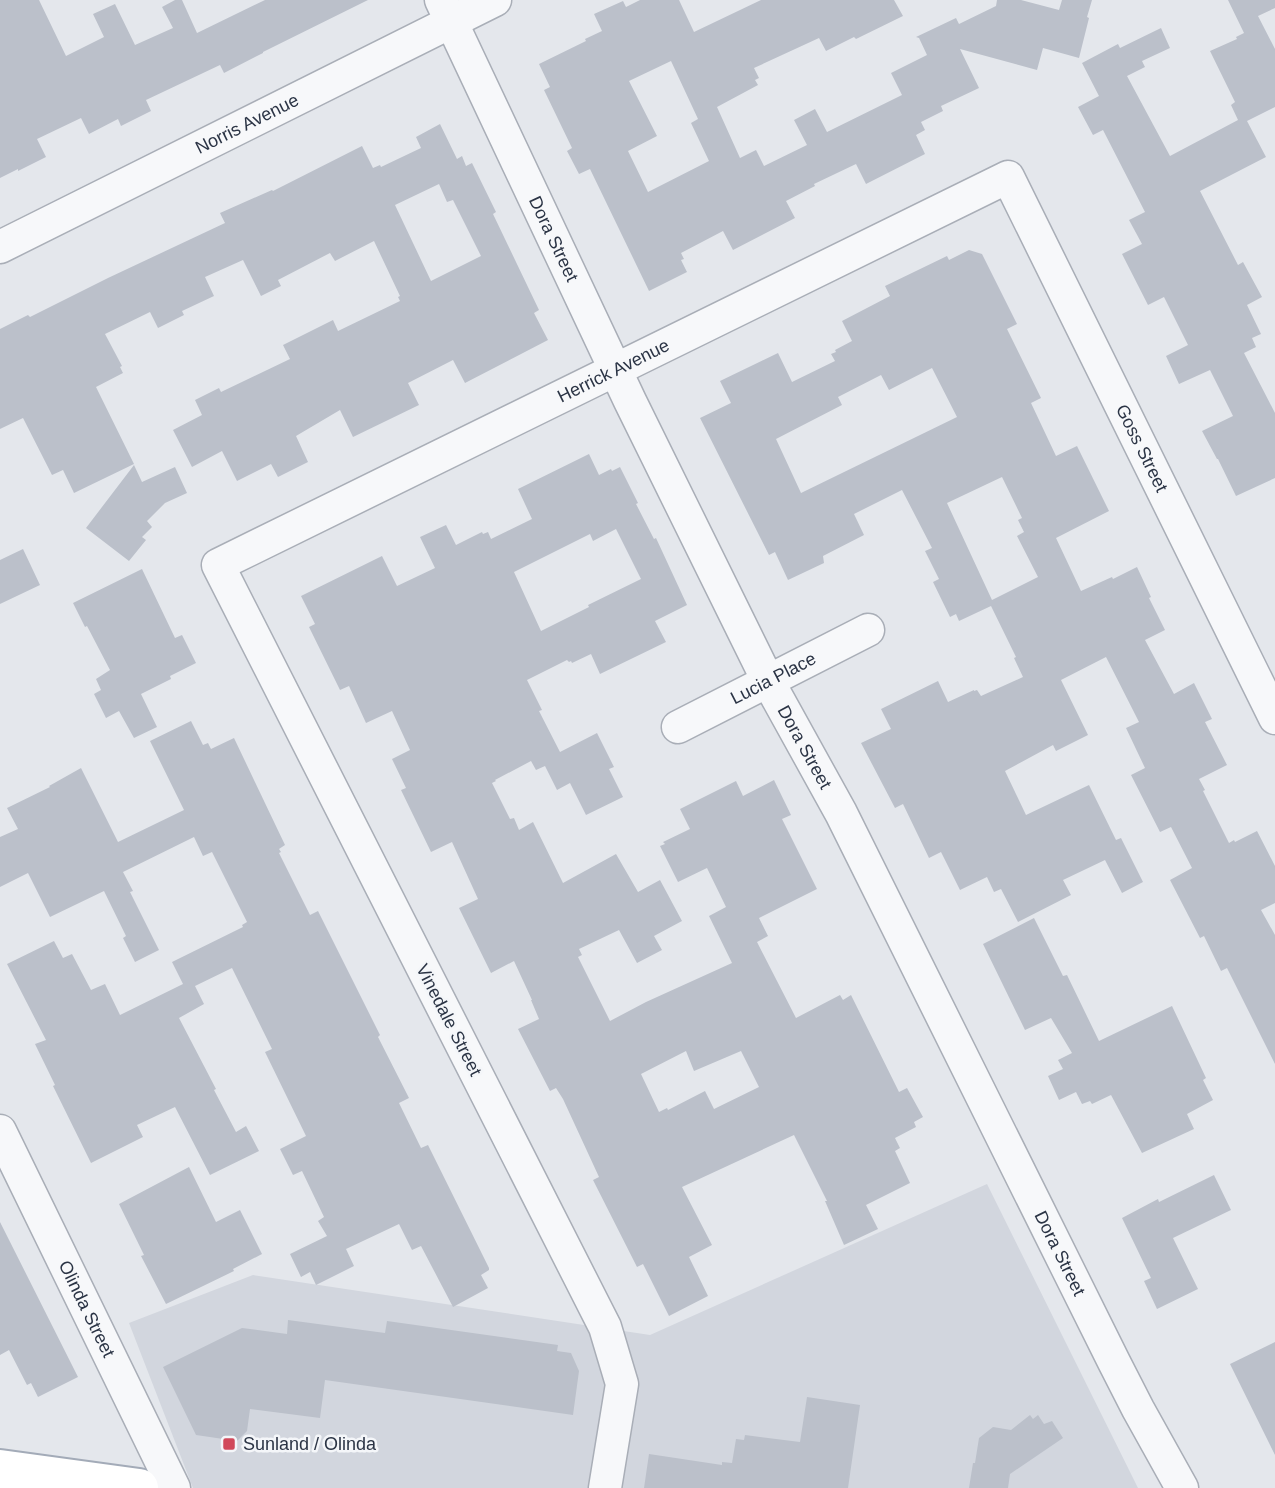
<svg xmlns="http://www.w3.org/2000/svg" width="1275" height="1488" font-family="Arial,sans-serif">
  <rect width="100%" height="100%" fill="#e4e7ec"/>
  <!-- built -->
  <path fill="#d2d6de" d="M987,1184l151,304h-945l-64,-165 124,-48 397,60z"/>
  <!-- building -->
  <path fill="#bbc0ca" fill-rule="evenodd" d="M0,0h39l27,56 38,-19 -11,-23 22,-10 20,41 38,-17 -11,-21 13,-7h7l15,33 68,-33h103l-105,52v1l-39,20 -4,-8 -74,35 5,11 -30,15 -3,-7 -29,15 -8,-16 -44,21 9,18 -28,14v-2l-18,9z
    M640,0h39l15,32 67,-32h133l9,16 -47,23 -2,-2 -28,14 -7,-13 -65,30 5,10 -4,2 3,5 -41,22 23,51 16,-8 8,16 43,-21 -13,-25 21,-11 12,23 75,-37 -11,-22 36,-18 -8,-17 -3,-1 40,-19 3,6 37,-18 1,-6h24l38,10 3,-10h30l-5,17 2,1 -10,40 -36,-10 -6,22 -77,-21 19,39 -38,18 2,5 -22,11 4,8 -9,5 9,19 -59,30 -10,-20 -42,20 1,2 -29,15 9,17 -62,32 -10,-19 -42,22 3,6 -3,1 6,12 -38,19 -59,-122 -11,5 -12,-23 5,-3 -28,-58 6,-3 -11,-23 47,-23 -1,-2 17,-8 -8,-17 29,-13 3,6zM671,61l27,58 -7,4 18,38 -61,31 -20,-41 29,-15 -28,-55z
    M1228,0h47v8l-17,8 17,33v58l-28,14 19,36 -66,34 38,74 5,-3 19,35 -15,8 14,29 -9,4 4,9 -12,6 31,60v65l-39,18 -18,-37h-1l-15,-28 31,-15 -23,-46 -31,14 -13,-28 22,-11 -24,-48 -16,8 -26,-51 20,-10 -13,-24 16,-8 -42,-82 -10,5 -15,-28 21,-11 -17,-33 36,-19 2,4 41,-20 9,20 -28,13 3,6 -18,9 43,80 68,-36 -7,-15 4,-3 -25,-51 27,-12 -1,-2 8,-4z
    M440,124l17,35 5,-3 4,10 6,-3 24,49 -3,2 46,96 -5,3 14,27 -83,43 -12,-23 -45,23 11,22 -66,32 -13,-27 -44,26 12,26 -30,15 -7,-13 -34,17 -15,-30 -30,16 -19,-37 29,-15 -7,-15 24,-12 2,4 69,-33 -7,-14 50,-25 5,11 62,-30 -2,-4 2,-1 -26,-55 -39,20 -5,-8 -52,27 3,6 -20,10 -18,-36 -38,17 9,19 -32,15 2,4 -26,13 -8,-16 -45,22 17,32 -2,1 3,6 -27,14 38,77 -60,29 -11,-23 -11,5 -29,-57 -23,11v-100l28,-14 2,2 78,-39 117,-55 -5,-10 52,-23 1,1 89,-45 11,22 7,-3 1,2 40,-19 -5,-11zM439,184l8,18 6,-2 28,56 -50,25 -36,-76z
    M969,250l13,4 35,70 -10,5 34,69 -10,5 25,53 21,-10 32,65 -53,27 25,53 31,-14 1,2 24,-12 14,30 -2,1 16,32 -20,10 29,54 20,-11 18,36 -7,3 22,43 -28,14 6,11 -2,1 26,52 5,-3 1,2 22,-11 18,35v37l-14,7 14,25v129l-48,-96 -6,3 -17,-35 -4,2 -30,-58 22,-12 -21,-41 -11,5 -29,-57 14,-7 -19,-40 13,-6 -33,-65 -45,23 27,55 -32,16 -3,-6 -48,26 21,44 63,-30 27,55 5,-2 22,44 -21,11 -17,-33 -42,20 8,15 -53,27 -17,-33 -7,3 -7,-15 -27,13 -19,-38 -12,6 -26,-54 -8,4 -34,-65 30,-14 -10,-20 57,-28 10,21 26,-12v1l3,-1 4,6 42,-19 -9,-19 2,-1 -25,-51 -32,15 -3,-7 -6,3 -17,-35 6,-3 -14,-28 7,-3 -30,-58 -48,24 10,21 -41,21 1,7 -36,17 -13,-28 -6,3 -69,-137 31,-15 -11,-22 58,-28 14,29 43,-21 -4,-7 5,-2 -1,-2 17,-9 -10,-20 48,-25 -5,-10 62,-30 2,4zM932,368l25,49 -156,76 -25,-54 66,-34 -4,-8 43,-22 8,15zM1002,477l20,41 -4,2 6,12 -7,4 21,41 -46,23 -45,-97z
    M589,454l10,21 12,-6 1,2 8,-4 18,36 -2,1 18,35 2,-1 31,67 -32,16 11,21 -66,32 -9,-20 -19,9 -1,-2 -2,1 -2,-2 -40,20 15,30 -3,1 21,41 37,-19 17,34 -5,2 14,28 -37,18 -16,-32 -13,7 -12,-24 -9,4 -5,-9 -36,19 1,1 -4,2 18,36 4,-1 5,12 14,-8 30,61 53,-29 22,38 22,-12 22,41 -28,15 8,14 -25,13 -18,-33 -40,19 3,6 -4,2 32,64 36,-19 86,-39 -23,-47 17,-9 -19,-39 -29,14 -18,-36 5,-2 -2,-2 27,-13 -10,-20 56,-28 7,15 31,-16 17,35 -9,4 35,70 -58,29 9,18 -11,6 39,76 44,-23 3,5 8,-5 48,97 8,-4 16,29 -9,5 2,5 -21,11 5,10 -5,3 15,32 -44,22 12,24 -34,16 -19,-44h2l-33,-66 -112,52 30,58 -23,12 19,39 -39,20 -26,-52 -6,3 -44,-87 6,-3 -36,-78 -7,-11 -6,3 -32,-62 21,-10 -8,-19h1l-18,-39 -23,12 -32,-65 19,-9 -26,-57 -21,10 -30,-62 5,-2 -14,-29 18,-9 -18,-39 -26,12 -17,-37 -9,4 -31,-63 6,-3 -14,-28 81,-40 15,30 38,-18 -15,-31 26,-12 10,20 26,-13 1,2 5,-2 3,7 41,-20 -14,-30zM616,529l25,50 -53,26 1,2 -48,24 -27,-59 76,-38 3,7zM686,1051l8,20 47,-20 18,36 -45,22 -9,-18 -37,19 -1,-2 -8,4 -18,-38z
    M134,465l8,17 33,-15 12,26 -22,10 -18,18 5,6 -10,10 4,3 -17,21 -43,-33z
    M23,549l17,36 -40,19v-44z
    M142,569l33,69 7,-3 14,28 -26,13 1,3 -30,15 16,33 -23,11 -15,-27 -13,7 -12,-24 7,-4 -5,-11 14,-9 -23,-44 -2,1 -12,-24z
    M191,721l12,24 5,-2 3,6 23,-11 51,107 -6,4 2,3 -2,1 31,62 8,-4 62,124 -2,2 31,61 -10,5 22,45 7,-3 61,123v2l-8,5 7,13 -35,19 -32,-61 -9,4 -13,-26 -53,25 8,17 -38,19 -6,-13 -9,5 -11,-23 37,-18 -9,-15 6,-4 -22,-46 -9,4 -13,-26 26,-13 -41,-84 7,-3 -40,-81 -37,18 9,18 -25,14 37,71 -2,1 22,42 10,-6 13,25 -49,24 -35,-68 -38,18 6,12 -52,26 -38,-77 2,-1 -20,-41 11,-4 -39,-76 47,-23 9,17 9,-4 19,36 14,-6 15,31 63,-31 -11,-22 71,-35 -1,-2 5,-3 -35,-70 -9,4 -9,-19 -71,35 10,19 -3,1 29,58 -24,12 -12,-24 3,-2 -22,-45 -54,26 -22,-44 -28,14v-50l18,-8 -11,-21 43,-21 -1,-1 32,-18 37,74 66,-32 -34,-69z
    M1034,918l29,58 4,-1 32,66 73,-35 34,72 -3,2 10,20 -26,14 7,15 -52,24 -31,-58 -19,9 -2,-3 -8,3 -6,-12 -17,8 -11,-24 15,-7 -5,-9 14,-7 -21,-35 -26,12 -42,-86z
    M189,1167l27,55 24,-12 22,44 -29,15 1,2 -68,33 -25,-48 3,-1 -25,-51z
    M1214,1175l17,35 -58,28 25,51 -41,20 -13,-28 7,-3 -29,-60 36,-19 1,3z
    M0,1222l78,155 -40,20 -7,-14 -4,2 -18,-35 -9,5z
    M288,1320l97,13 2,-12 171,24 -1,6 14,2 8,18 -6,44 -248,-35 -5,38 -70,-9 -3,22 -10,10 -41,-6 -33,-68 79,-39 45,6z
    M1275,1342v113l-45,-91z
    M807,1397l53,8 -12,83h-204l5,-34 73,11v-3l10,1 4,-24 8,1 1,-5 55,7z
    M1030,1415l3,4 5,-4 6,9 8,-3 11,17 -53,36 -2,14h-39l4,-25h2l4,-25 14,-11 18,3z"/>
  <g fill="none" stroke-linecap="round" stroke-linejoin="round">
    <!-- minor casing -->
    <g stroke="#a9aeb7" stroke-width="35">
      <g id="minor">
        <path id="s1" d="M441,0l189,401 138,280 73,132 273,549 24,47 44,79"/>
        <path id="s2" d="M0,247l495,-247"/>
        <path id="s3" d="M678,727l190,-97"/>
        <path id="s4" d="M0,1131l174,357"/>
        <path id="s5" d="M605,1488l17,-104 -17,-57 -387,-762 790,-388 267,541"/>
      </g>
    </g>
    <!-- primary casing -->
    <g stroke="#a3abb8" stroke-width="42">
      <path id="primary" d="M0,1469l139,19"/>
    </g>
    <!-- minor -->
    <use href="#minor" stroke="#f7f8fa" stroke-width="32"/>
    <!-- primary -->
    <use href="#primary" stroke="#fff" stroke-width="38"/>
  </g>
  <!-- markers -->
  <rect fill="#d1495b" stroke="#f4f6f9" stroke-width="2.5" x="222" y="1437" width="14" height="14" rx="3.5"/>
  <g text-anchor="middle" stroke-width="5" stroke-linejoin="round" paint-order="stroke">
    <!-- street labels -->
    <g font-size="18" fill="#2b3445" stroke="#f4f6f9">
      <text dy="6" stroke="none"><textPath href="#s2" startOffset="276">Norris Avenue</textPath></text>
      <text dy="6" stroke="none"><textPath href="#s1" startOffset="264">Dora Street</textPath></text>
      <text dy="6" stroke="none"><textPath href="#s5" startOffset="1460">Herrick Avenue</textPath></text>
      <text dy="6" stroke="none"><textPath href="#s5" startOffset="2202">Goss Street</textPath></text>
      <text dy="6" stroke="none"><textPath href="#s3" startOffset="107">Lucia Place</textPath></text>
      <text dy="6" stroke="none"><textPath href="#s1" startOffset="831">Dora Street</textPath></text>
      <text transform="translate(449 1020) rotate(63)" y="6">Vinedale Street</text>
      <text dy="6" stroke="none"><textPath href="#s1" startOffset="1398">Dora Street</textPath></text>
      <text dy="6" stroke="none"><textPath href="#s4" startOffset="198">Olinda Street</textPath></text>
    </g>
    <!-- poi labels -->
    <g font-size="18" fill="#2b3445" stroke="#f4f6f9" text-anchor="start">
      <text x="243" y="1450">Sunland / Olinda</text>
    </g>
  </g>
</svg>
